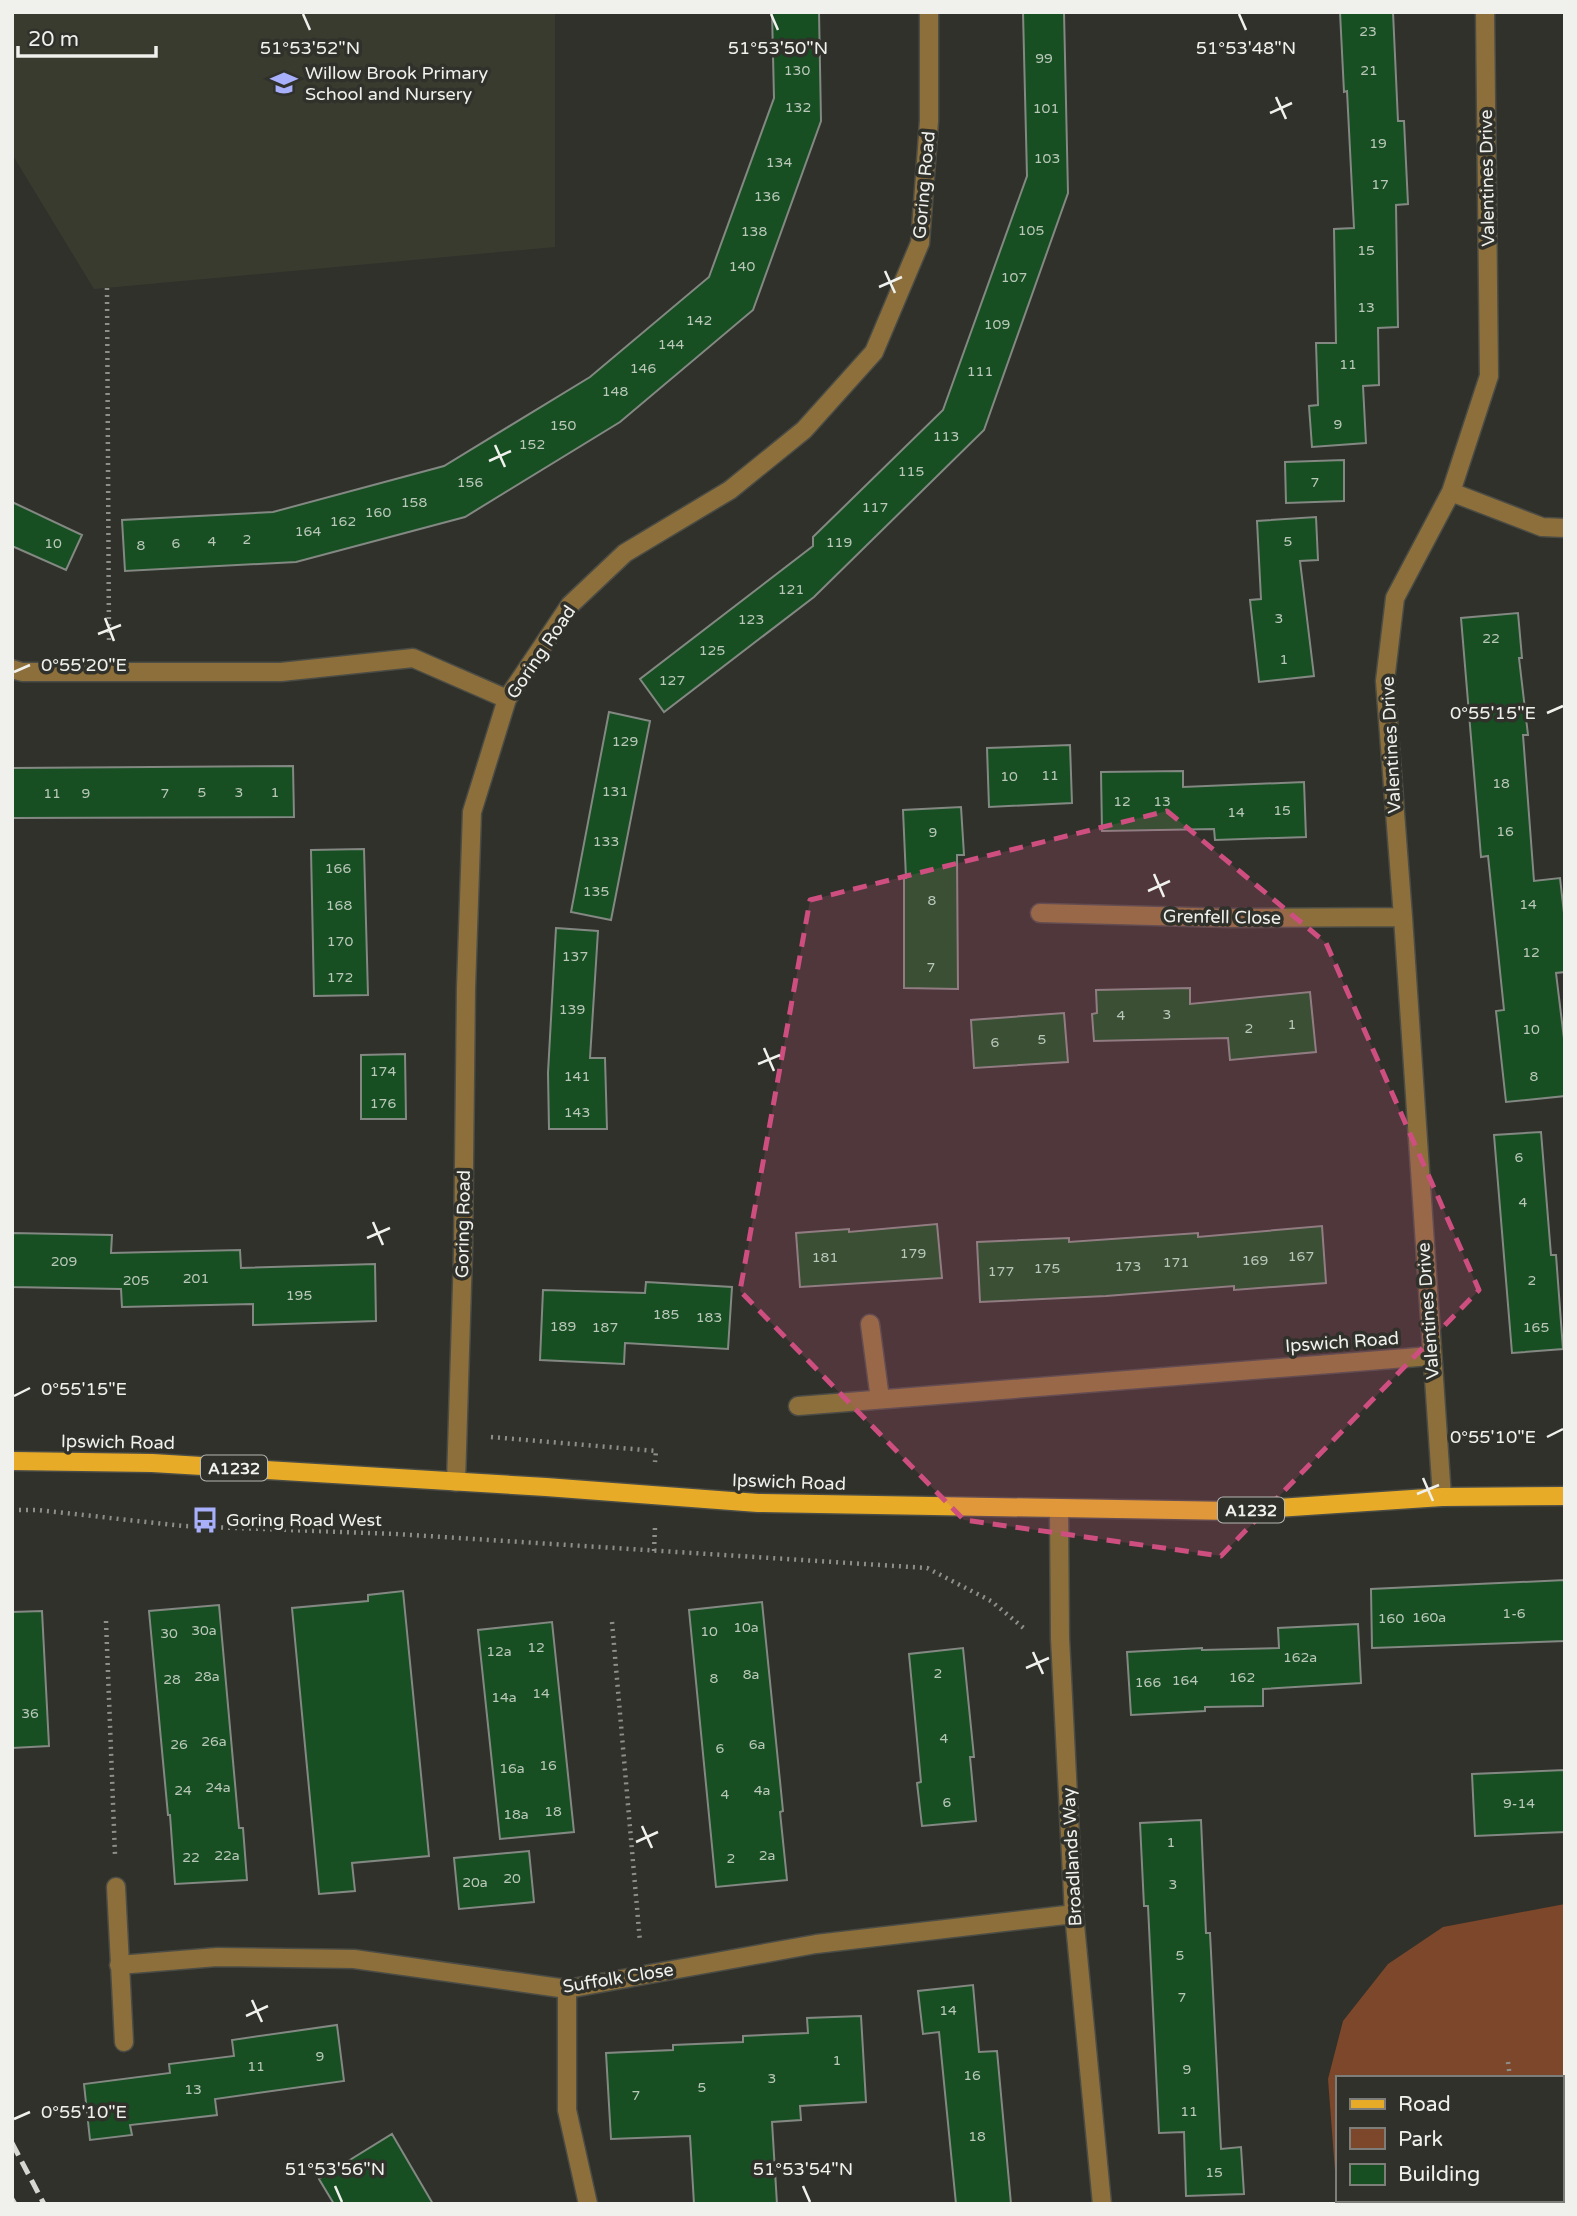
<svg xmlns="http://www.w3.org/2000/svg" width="1577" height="2216" font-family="'Varela Round',sans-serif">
  <rect width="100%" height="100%" fill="#30312b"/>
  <!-- built -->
  <path fill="#3a3b2f" d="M12,12h543v235l-461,42 -82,-135z"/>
  <!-- green -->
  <path fill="#7c472a" d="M1565,1904v201h-4v-27h-224v105l-1,1 -8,-105 15,-58 45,-57 55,-37z"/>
  <!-- building -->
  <path fill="#174f22" stroke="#838883" stroke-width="2" d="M772,12h47l2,109 -68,189 -133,112 -155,95 -169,45 -171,9 -3,-51 151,-8 171,-46 146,-89 119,-100 65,-179z
    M1023,12h41l4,181 -84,237 -170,167 -150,115 -24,-33 173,-133v-9l130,-127 84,-234z
    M1340,12h53l5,109h6l4,83 -12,1 2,122 -20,1 1,57 -16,1 3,57 -54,4 -3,-41 9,-1 -2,-62h20l-2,-114 20,-1 -7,-137 -3,1z
    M1344,460v41l-58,2 -1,-41z
    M12,502l70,33 -16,35 -54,-24z
    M1316,517l2,43 -18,1 14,115 -55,6 -9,-82 11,-1 -4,-78z
    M1518,613l4,45h-3l9,77h-5l11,146 26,-3 5,44v50l-9,1 9,74v49l-59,6 -10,-91 8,-1 -16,-154 -7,1 -20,-239z
    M609,712l41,9 -39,199 -40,-8z
    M1070,745l2,58 -83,4 -2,-59z
    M293,766l1,51 -282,1v-50z
    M1183,771v16l121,-5 2,55 -91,3 -1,-11 -112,2 -1,-59z
    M961,807l3,48h-7l1,134 -54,-1v-110h2l-3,-68z
    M364,849l4,146 -54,1 -3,-146z
    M556,928l42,3 -8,127h15l2,71h-58l-1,-56z
    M1190,988v16l120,-12 6,60 -86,8 -2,-22 -134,3 -2,-27 5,-1 -1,-23z
    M1064,1013l4,49 -94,6 -3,-48z
    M405,1054l1,65h-45v-64z
    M1541,1132l10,123h5l7,94 -51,4 -18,-218z
    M937,1224l5,54 -142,9 -4,-54 53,-4v3z
    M1322,1226l4,57 -92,7v-4l-128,10 -126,6 -3,-60 92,-4v4l129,-9v4z
    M12,1233l100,2 -1,18 129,-3 1,18 134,-4 1,57 -123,4v-21l-131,3 -1,-18 -109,-2z
    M646,1282l86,5 -4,62 -103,-6 -1,21 -84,-4 3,-70 102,3z
    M1565,1580v61l-193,7 -1,-59z
    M403,1591l26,265 -77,7 3,28 -36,3 -27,-286 76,-7v-6z
    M762,1602l21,209 -3,1 7,68 -71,7 -27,-277z
    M219,1605l20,223h4l4,52 -72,4 -5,-69h-2l-19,-204z
    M42,1611l7,135 -37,2v-136z
    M552,1622l22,210 -74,7 -22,-209z
    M1358,1624l3,59 -98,6v17l-58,1v4l-74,4 -4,-63 75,-4v2l77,-2 -1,-20z
    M963,1648l11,109h-4l6,64 -54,5 -5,-43 4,-1 -12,-128z
    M1565,1770v62l-90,4 -3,-62z
    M1201,1820l5,113h4l11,216 20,-2 3,47 -58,2 -2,-64 -25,1 -11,-227h-4l-4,-83z
    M529,1851l5,51 -75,7 -5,-51z
    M973,1985l6,67 18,-1 14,153h-55l-17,-172 -16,2 -5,-43z
    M861,2016l5,86 -66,4 1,14 -29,2 5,82h-83l-4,-68 -79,3 -5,-86 67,-3v-5l70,-3v-6l65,-3 -1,-15z
    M337,2025l7,56 -129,18 2,16 -87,10 2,10 -42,5 -6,-56 86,-11 -1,-9 65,-8 -2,-16z
    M392,2134l41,70h-99l-15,-25z"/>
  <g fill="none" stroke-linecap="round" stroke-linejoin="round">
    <!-- minor casing -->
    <g stroke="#4b4c46" stroke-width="21">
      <path id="minor" d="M1451,492l91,35 23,1
        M12,669l10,3h259l132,-14 94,41
        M1040,913l190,5 173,-1
        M870,1324l10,75
        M798,1406l633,-50
        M456,1482l7,-229 3,-265 6,-176 35,-113 63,-94 55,-52 105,-63 74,-60 70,-78 46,-109 9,-122v-109
        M1442,1497l-39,-580 -18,-236 10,-83 56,-106 38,-116 -4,-364
        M1059,1510l1,128 14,276 28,290
        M116,1887l8,155
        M119,1965l98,-8 137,2 213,30 249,-45 258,-30
        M567,1989v121l21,94
        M1561,2149h4
        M1397,2204l8,-4"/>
    </g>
    <!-- primary casing -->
    <g stroke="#4b4c46" stroke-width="21">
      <path id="primary" d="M12,1461l140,2 394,24 212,16 475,8 209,-14 123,-1"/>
    </g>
    <!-- path -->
    <path stroke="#8e8f8a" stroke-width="4.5" stroke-dasharray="2 5" stroke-linecap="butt" d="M107,288l2,352
      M491,1437l165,14 -1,11
      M12,1510h26l145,16 213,8 531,34 64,33 35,29
      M654,1551l1,-24
      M106,1621l9,234
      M612,1622l28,320
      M1508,2062l2,16"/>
    <!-- minor -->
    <use href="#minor" stroke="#8c6f3a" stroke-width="18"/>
    <!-- primary -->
    <use href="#primary" stroke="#e7ab28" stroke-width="18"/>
    <!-- rail -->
    <path stroke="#d6d6d2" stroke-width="5" stroke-dasharray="14 7" stroke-linecap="butt" d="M12,2143l32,61
      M12,2199l3,5"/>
  </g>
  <!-- marked area -->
  <path fill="#ce4e80" fill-opacity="0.2" stroke="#ce4e80" stroke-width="5" stroke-dasharray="14 9" stroke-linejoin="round" d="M1167,811l159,132 153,347 -258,266 -257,-36 -224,-229 70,-391z"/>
  <!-- ticks -->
  <path fill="none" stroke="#f0f0ed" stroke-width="2.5" d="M303,14l7,16M771,14l7,16M1239,14l7,16M1276,97l10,22M1270,113l22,-10M885,271l10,22M879,287l23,-10M495,445l10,22M489,461l22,-10M105,618l9,23M98,634l23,-9M14,672l16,-7M1547,713l16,-7M1154,874l10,23M1148,891l22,-10M764,1048l10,23M758,1064l22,-9M373,1222l10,23M367,1238l23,-10M14,1396l16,-8M1547,1437l16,-8M1423,1478l10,23M1417,1494l22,-9M1033,1652l10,22M1026,1668l23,-10M642,1826l10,22M636,1842l22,-10M252,2000l10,22M246,2016l22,-10M14,2119l16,-7M335,2186l7,16M803,2186l7,16"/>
  <!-- icons -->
  <defs>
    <g id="school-bare" transform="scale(2.1)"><path d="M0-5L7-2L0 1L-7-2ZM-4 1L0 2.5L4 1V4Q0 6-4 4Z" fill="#a8b0fc" stroke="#30312b" stroke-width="2.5" paint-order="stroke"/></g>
    <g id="bus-bare" transform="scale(2.1)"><path d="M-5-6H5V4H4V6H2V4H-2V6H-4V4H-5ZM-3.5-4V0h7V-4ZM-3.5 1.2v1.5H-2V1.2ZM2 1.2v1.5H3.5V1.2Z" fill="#a8b0fc" stroke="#30312b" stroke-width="2.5" paint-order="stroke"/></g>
  </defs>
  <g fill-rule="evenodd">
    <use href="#school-bare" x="284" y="83"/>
    <use href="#bus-bare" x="205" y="1520"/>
  </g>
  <g text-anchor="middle" stroke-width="7" stroke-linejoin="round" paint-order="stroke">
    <!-- number labels -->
    <g font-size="14" fill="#bac8ba">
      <text x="1368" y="36">23</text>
      <text x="1044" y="63">99</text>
      <text x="797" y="75">130</text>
      <text x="1369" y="75">21</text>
      <text x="798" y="112">132</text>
      <text x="1046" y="113">101</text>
      <text x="1378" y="148">19</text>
      <text x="1047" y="163">103</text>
      <text x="779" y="167">134</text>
      <text x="1380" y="189">17</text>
      <text x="767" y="201">136</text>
      <text x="1031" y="235">105</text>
      <text x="754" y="236">138</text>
      <text x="1366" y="255">15</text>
      <text x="742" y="271">140</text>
      <text x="1014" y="282">107</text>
      <text x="1366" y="312">13</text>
      <text x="699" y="325">142</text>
      <text x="997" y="329">109</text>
      <text x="671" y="349">144</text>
      <text x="1348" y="369">11</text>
      <text x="643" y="373">146</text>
      <text x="980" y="376">111</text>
      <text x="615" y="396">148</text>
      <text x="1338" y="429">9</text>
      <text x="563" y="430">150</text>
      <text x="946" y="441">113</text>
      <text x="532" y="449">152</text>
      <text x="911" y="476">115</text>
      <text x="470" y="487">156</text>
      <text x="1315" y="487">7</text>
      <text x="414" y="507">158</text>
      <text x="875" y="512">117</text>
      <text x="378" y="517">160</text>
      <text x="343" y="526">162</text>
      <text x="308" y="536">164</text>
      <text x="247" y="544">2</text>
      <text x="212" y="546">4</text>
      <text x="1288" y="546">5</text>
      <text x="839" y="547">119</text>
      <text x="53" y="548">10</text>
      <text x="176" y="548">6</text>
      <text x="141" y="550">8</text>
      <text x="791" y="594">121</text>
      <text x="1279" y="623">3</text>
      <text x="751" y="624">123</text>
      <text x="1491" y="643">22</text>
      <text x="712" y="655">125</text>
      <text x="1284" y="664">1</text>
      <text x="672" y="685">127</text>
      <text x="625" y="746">129</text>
      <text x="1050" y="780">11</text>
      <text x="1009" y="781">10</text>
      <text x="1501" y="788">18</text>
      <text x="615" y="796">131</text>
      <text x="202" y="797">5</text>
      <text x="239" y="797">3</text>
      <text x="275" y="797">1</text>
      <text x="52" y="798">11</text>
      <text x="86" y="798">9</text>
      <text x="165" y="798">7</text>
      <text x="1122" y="806">12</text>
      <text x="1162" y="806">13</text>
      <text x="1282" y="815">15</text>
      <text x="1236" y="817">14</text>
      <text x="1505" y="836">16</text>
      <text x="933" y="837">9</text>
      <text x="606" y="846">133</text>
      <text x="338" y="873">166</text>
      <text x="596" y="896">135</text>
      <text x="932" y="905">8</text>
      <text x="1528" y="909">14</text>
      <text x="339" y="910">168</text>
      <text x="340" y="946">170</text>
      <text x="1531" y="957">12</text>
      <text x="575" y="961">137</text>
      <text x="931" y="972">7</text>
      <text x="340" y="982">172</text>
      <text x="572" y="1014">139</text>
      <text x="1167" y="1019">3</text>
      <text x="1121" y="1020">4</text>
      <text x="1292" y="1029">1</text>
      <text x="1249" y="1033">2</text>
      <text x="1531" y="1034">10</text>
      <text x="1042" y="1044">5</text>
      <text x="995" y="1047">6</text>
      <text x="383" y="1076">174</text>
      <text x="577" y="1081">141</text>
      <text x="1534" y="1081">8</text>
      <text x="383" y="1108">176</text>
      <text x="577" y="1117">143</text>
      <text x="1519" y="1162">6</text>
      <text x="1523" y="1207">4</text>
      <text x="913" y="1258">179</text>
      <text x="1301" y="1261">167</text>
      <text x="825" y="1262">181</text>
      <text x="1255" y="1265">169</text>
      <text x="64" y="1266">209</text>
      <text x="1176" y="1267">171</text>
      <text x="1128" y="1271">173</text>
      <text x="1047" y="1273">175</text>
      <text x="1001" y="1276">177</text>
      <text x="196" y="1283">201</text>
      <text x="136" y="1285">205</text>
      <text x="1532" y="1285">2</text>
      <text x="299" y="1300">195</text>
      <text x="666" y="1319">185</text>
      <text x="709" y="1322">183</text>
      <text x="563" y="1331">189</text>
      <text x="605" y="1332">187</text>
      <text x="1536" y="1332">165</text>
      <text x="1514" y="1618">1-6</text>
      <text x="1429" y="1622">160a</text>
      <text x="1391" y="1623">160</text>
      <text x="746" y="1632">10a</text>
      <text x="204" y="1635">30a</text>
      <text x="709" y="1636">10</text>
      <text x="169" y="1638">30</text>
      <text x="536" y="1652">12</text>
      <text x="499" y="1656">12a</text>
      <text x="1300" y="1662">162a</text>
      <text x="938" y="1678">2</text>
      <text x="751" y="1679">8a</text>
      <text x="207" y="1681">28a</text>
      <text x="1242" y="1682">162</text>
      <text x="714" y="1683">8</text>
      <text x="172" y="1684">28</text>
      <text x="1185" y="1685">164</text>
      <text x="1148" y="1687">166</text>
      <text x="541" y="1698">14</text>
      <text x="504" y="1702">14a</text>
      <text x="30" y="1718">36</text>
      <text x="944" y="1743">4</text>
      <text x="214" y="1746">26a</text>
      <text x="179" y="1749">26</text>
      <text x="757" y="1749">6a</text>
      <text x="720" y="1753">6</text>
      <text x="548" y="1770">16</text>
      <text x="512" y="1773">16a</text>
      <text x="218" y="1792">24a</text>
      <text x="183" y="1795">24</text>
      <text x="762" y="1795">4a</text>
      <text x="725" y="1799">4</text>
      <text x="947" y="1807">6</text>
      <text x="1519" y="1808">9-14</text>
      <text x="553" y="1816">18</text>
      <text x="516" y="1819">18a</text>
      <text x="1171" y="1847">1</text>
      <text x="227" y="1860">22a</text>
      <text x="767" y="1860">2a</text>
      <text x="191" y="1862">22</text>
      <text x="731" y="1863">2</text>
      <text x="512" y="1883">20</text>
      <text x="475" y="1887">20a</text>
      <text x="1173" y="1889">3</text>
      <text x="1180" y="1960">5</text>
      <text x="1182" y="2002">7</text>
      <text x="948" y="2015">14</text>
      <text x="320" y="2061">9</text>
      <text x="837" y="2065">1</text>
      <text x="256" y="2071">11</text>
      <text x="1187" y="2074">9</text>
      <text x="972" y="2080">16</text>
      <text x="772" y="2083">3</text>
      <text x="702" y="2092">5</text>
      <text x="193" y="2094">13</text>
      <text x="636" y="2100">7</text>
      <text x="1189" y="2116">11</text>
      <text x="977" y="2141">18</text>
      <text x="1214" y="2177">15</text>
    </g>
    <!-- shield labels -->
    <g fill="#30312b" stroke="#b6b7b3" stroke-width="2">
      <rect x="201" y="1455.5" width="66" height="25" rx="5"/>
      <rect x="1218" y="1497.5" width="66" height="25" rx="5"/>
    </g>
    <g font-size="16" font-weight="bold" fill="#f0f0ed">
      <text x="234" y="1474">A1232</text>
      <text x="1251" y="1516">A1232</text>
    </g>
    <!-- poi labels -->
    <g font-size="18" fill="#f0f0ed" stroke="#30312b" text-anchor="start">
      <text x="305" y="79">Willow Brook Primary<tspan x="305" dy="21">School and Nursery</tspan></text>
      <text x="226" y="1526">Goring Road West</text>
    </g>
    <!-- street labels -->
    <g font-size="18" fill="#f0f0ed" stroke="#30312b">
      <text transform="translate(1487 178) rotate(-91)" y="6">Valentines Drive</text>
      <text transform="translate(924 185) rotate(-85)" y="6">Goring Road</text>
      <text transform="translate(541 652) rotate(-56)" y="6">Goring Road</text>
      <text transform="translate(1391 745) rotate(-93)" y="6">Valentines Drive</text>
      <text transform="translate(1222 917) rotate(1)" y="6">Grenfell Close</text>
      <text transform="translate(463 1224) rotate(-89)" y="6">Goring Road</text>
      <text transform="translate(1428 1311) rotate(-94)" y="6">Valentines Drive</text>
      <text transform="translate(1342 1342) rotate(-4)" y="6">Ipswich Road</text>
      <text transform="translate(118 1442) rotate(1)" y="6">Ipswich Road</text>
      <text transform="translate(789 1482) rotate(2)" y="6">Ipswich Road</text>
      <text transform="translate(1072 1857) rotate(-93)" y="6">Broadlands Way</text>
      <text transform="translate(618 1978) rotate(-9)" y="6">Suffolk Close</text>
    </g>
  </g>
  <g font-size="18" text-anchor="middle" fill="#f0f0ed" stroke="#30312b" stroke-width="7" stroke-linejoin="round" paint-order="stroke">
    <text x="778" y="54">51°53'50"N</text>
    <text x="310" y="54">51°53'52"N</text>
    <text x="1246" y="54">51°53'48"N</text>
    <text x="84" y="671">0°55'20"E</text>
    <text x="1493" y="719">0°55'15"E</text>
    <text x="84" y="1395">0°55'15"E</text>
    <text x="1493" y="1443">0°55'10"E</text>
    <text x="84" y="2118">0°55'10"E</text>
    <text x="335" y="2175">51°53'56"N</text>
    <text x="803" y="2175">51°53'54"N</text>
  </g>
  <!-- border -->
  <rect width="1577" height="2216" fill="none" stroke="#f0f0ed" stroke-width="28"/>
  <!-- legend -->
  <rect x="1336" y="2076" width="228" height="126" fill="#30312b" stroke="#7d7d79" stroke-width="2"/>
  <rect x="1350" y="2099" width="35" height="10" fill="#e7ab28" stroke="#7d7d79" stroke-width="2"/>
  <text x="1398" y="2111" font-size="21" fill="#f0f0ed">Road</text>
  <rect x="1350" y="2128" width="35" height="21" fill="#7c472a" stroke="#7d7d79" stroke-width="2"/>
  <text x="1398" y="2146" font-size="21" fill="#f0f0ed">Park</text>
  <rect x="1350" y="2164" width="35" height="21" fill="#174f22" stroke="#7d7d79" stroke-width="2"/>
  <text x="1398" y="2181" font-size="21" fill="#f0f0ed">Building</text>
  <!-- scale -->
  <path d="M18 46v10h138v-10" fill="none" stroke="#f0f0ed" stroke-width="3.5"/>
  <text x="28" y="46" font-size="21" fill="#f0f0ed" stroke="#30312b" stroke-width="5" paint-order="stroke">20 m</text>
</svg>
